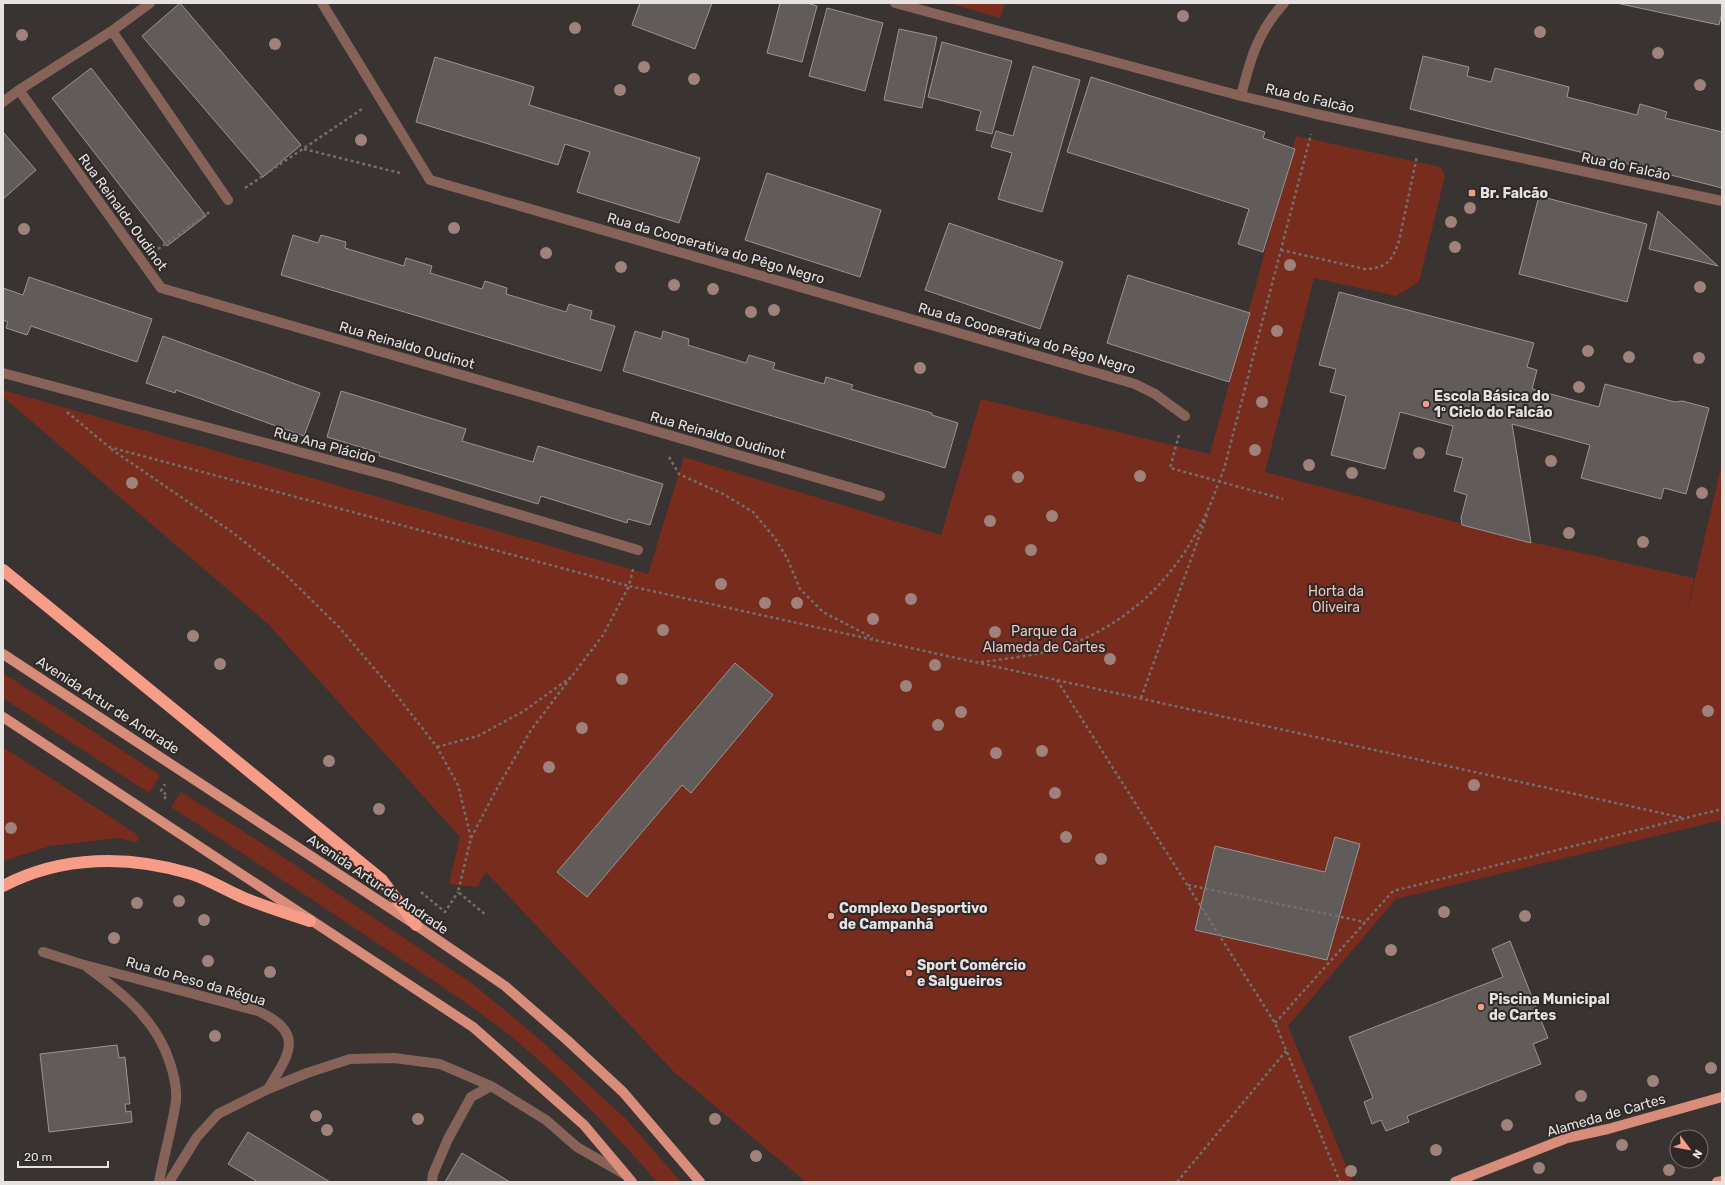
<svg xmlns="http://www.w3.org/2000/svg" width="1725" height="1185" font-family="Rubik,sans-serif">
  <rect width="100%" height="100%" fill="#393332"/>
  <!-- green -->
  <path fill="#772c1d" d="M949,3h56l-5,15z
    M1296,136l145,31 4,9 -26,106 -23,14 -82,-18 -49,194 271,71 158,35 -8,39 36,-154v357l-326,79 -108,127 65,156h-547l-133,-111 -187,-199 -9,15 -28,-3 11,-47 -192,-213 -265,-227v-7l645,184 36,-117 257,78 40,-136 229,55z
    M3,673l157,102 -11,18 -146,-95z
    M3,747l132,86 4,5 -1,3 -3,1 -17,-4 -68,8 -47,15z
    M181,792l93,59 199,133 65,54 90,83 53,61h-24c-41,-47 -82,-91 -130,-132 -45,-39 -95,-70 -144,-103 -70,-47 -140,-94 -212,-140z"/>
  <!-- building -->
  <path fill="#615c5a" stroke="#9a9492" d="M180,3l121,142 -38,32 -121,-141z
    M640,3h72l-17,46 -63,-24z
    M780,3h27l10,3 -15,56 -35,-9z
    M1616,3h106v10l-3,12z
    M827,8l56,15 -18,68 -56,-15z
    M899,29l38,8 -15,71 -38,-8z
    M942,42l70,19 -20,73 -16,-4 5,-19 -53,-14z
    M1423,56l46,11 -2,9 24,6 4,-14 74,19 -2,10 70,18 3,-11 27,8 -2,6 57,14v56l-312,-79z
    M435,57l99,30 -5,18 171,53 -21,65 -102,-31 13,-40 -25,-8 -7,21 -142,-43z
    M1033,66l47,14 -38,132 -44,-13 14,-46 -21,-6 5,-16 17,5z
    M91,68l115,148 -39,30 -115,-148z
    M1091,77l174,55 -2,6 32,11 -32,103 -25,-8 11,-35 -182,-57z
    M3,132l33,38 -33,29z
    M767,173l114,37 -21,67 -115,-37z
    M1539,196l108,28 -20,78 -108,-28z
    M1658,211l60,55 -69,-17z
    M949,223l114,39 -23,67 -115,-39z
    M293,235l25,8 3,-8 25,7 -1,6 59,18 2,-8 26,8 -2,7 52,16 3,-8 22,7 -1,6 60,18 3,-8 23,7 -2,8 25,7 -14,45 -320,-96z
    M1128,275l122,38 -21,69 -122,-39z
    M29,277l123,42 -15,43 -106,-36 -4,9 -21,-7 2,-6 -5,-2v-32l20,7z
    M1339,292l195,51 -7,24 10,3 -5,19 67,18 6,-23 70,18 7,-1 27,7 -23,86 -22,-6 -3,11 -80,-21 9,-33 -78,-21 19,119 -69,-18 -1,-7 6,-23 -13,-4 9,-33 -17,-4 7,-28 -53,-14 -15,57 -54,-14 15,-59 -16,-4 6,-23 -17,-4z
    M635,331l26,8 2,-8 26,8 -1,6 58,18 3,-8 26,8 -2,6 51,15 2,-7 27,8 -2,4 81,24v2l26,8 -13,45 -322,-97z
    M163,336l157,57 -16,43 -128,-46 -1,3 -29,-10z
    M341,391l125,38 -4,12 71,21 5,-16 125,38 -13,41 -22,-6 -1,4 -86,-27 -3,8 -159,-48 1,-3 -53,-16z
    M735,663l38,32 -82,98 -9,-8 -95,112 -30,-25z
    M1335,837l25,7 -33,116 -132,-30 20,-84 110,26z
    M1510,941l38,97 -15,6 8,20 -134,52 2,6 -23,9 -5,-11 -9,4 -8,-22 9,-4 -24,-61 154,-60 -11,-28z
    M117,1045l2,13 6,-1 5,47h-5l1,8 5,-1 1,11 -83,10 -9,-78z
    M248,1132l82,50h-72l-30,-18z
    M462,1153l48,29h-65z"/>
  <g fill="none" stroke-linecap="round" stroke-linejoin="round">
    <!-- path -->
    <path stroke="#746e6d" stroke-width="2.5" stroke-dasharray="3 3" stroke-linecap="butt" d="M304,149l96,24
      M245,188l117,-79
      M158,249l53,-38
      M1281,250l84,19c22,-1 27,-8 34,-28l18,-85
      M67,412l42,35 520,139 -26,49 -72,95 -36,62 -24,46 -13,54 28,23
      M1179,435l-9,33 113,31
      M111,449l121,83 53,42 53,52 53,62 46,59 21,38 13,53
      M669,457l10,17 46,21 28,17 21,25 13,21 13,31 23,23 50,26
      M633,569l-4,17 1055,232
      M981,662c32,-4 68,-8 98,-21 62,-27 104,-74 131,-136 5,-12 9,-24 14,-36l87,-335
      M1057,680l218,343 65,159
      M1141,698l67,-186
      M437,747l41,-11 46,-25 47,-34
      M164,799l3,-4 -6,-4 4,-7
      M1188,885l177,37
      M421,892l24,20 13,-20
      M1275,1023l118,-132 329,-82
      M1177,1182l109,-131"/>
    <!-- minor -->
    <path stroke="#876259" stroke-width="10" d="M322,3l108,177 705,204 20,10 30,22
      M895,3l346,93 75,18 406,87
      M112,31l116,169
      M19,90l142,198 719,208
      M1241,96c9,-36 17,-65 43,-93
      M3,102l16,-12 93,-59 38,-28
      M3,373l390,104 245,73
      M43,952l38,12 177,47c47,22 32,42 10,78
      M88,968c35,25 69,53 82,95 4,12 7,25 6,38 -4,27 -12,54 -17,81
      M169,1182l28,-45 21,-23 50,-25 39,-16 43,-14 44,-1 46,6 51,22 55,34 31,27 47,27
      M432,1182l1,-8 15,-35 23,-42 20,-11"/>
    <!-- major -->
    <path stroke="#d88c7a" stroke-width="10" d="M3,654l413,271 89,61 62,54 56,52 77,90
      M3,717l470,310 111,98 48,57
      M1455,1182l112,-44 41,-9 114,-32
      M1717,1182l5,-1"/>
    <!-- highway -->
    <path stroke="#f79c87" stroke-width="12" d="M3,570l379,310 34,45
      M3,886c59,-31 126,-31 189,-12 18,6 35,17 52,24 22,9 44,16 66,23"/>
  </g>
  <!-- trees -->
  <g fill="#9f827b">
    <circle cx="1183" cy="16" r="6"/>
    <circle cx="575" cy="28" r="6"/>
    <circle cx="1540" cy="32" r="6"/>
    <circle cx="22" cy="35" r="6"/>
    <circle cx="275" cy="44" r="6"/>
    <circle cx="1658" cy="53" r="6"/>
    <circle cx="644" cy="67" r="6"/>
    <circle cx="694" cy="79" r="6"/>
    <circle cx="1700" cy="85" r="6"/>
    <circle cx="620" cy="90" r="6"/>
    <circle cx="361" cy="140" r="6"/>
    <circle cx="1470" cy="208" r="6"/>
    <circle cx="1451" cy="222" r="6"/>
    <circle cx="454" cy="228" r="6"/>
    <circle cx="24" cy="229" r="6"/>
    <circle cx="1455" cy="247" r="6"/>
    <circle cx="546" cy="253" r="6"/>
    <circle cx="1290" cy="265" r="6"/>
    <circle cx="621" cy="267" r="6"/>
    <circle cx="674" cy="285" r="6"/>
    <circle cx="1700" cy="287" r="6"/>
    <circle cx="713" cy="289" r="6"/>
    <circle cx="774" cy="310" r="6"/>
    <circle cx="751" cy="312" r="6"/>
    <circle cx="1277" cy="331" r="6"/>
    <circle cx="1588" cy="351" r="6"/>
    <circle cx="1629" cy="357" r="6"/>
    <circle cx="1699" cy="358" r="6"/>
    <circle cx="920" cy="368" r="6"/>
    <circle cx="1579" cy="387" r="6"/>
    <circle cx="1262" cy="402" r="6"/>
    <circle cx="1255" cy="450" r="6"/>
    <circle cx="1419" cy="453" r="6"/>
    <circle cx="1551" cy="461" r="6"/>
    <circle cx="1309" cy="465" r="6"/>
    <circle cx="1352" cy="473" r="6"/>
    <circle cx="1140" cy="476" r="6"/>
    <circle cx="1018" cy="477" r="6"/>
    <circle cx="132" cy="483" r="6"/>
    <circle cx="1702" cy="493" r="6"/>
    <circle cx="1052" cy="516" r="6"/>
    <circle cx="990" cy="521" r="6"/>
    <circle cx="1569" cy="533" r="6"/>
    <circle cx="1643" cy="542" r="6"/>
    <circle cx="1031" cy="550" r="6"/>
    <circle cx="721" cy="584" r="6"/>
    <circle cx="911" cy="599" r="6"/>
    <circle cx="765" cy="603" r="6"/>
    <circle cx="797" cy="603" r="6"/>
    <circle cx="873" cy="619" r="6"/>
    <circle cx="663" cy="630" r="6"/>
    <circle cx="995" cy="632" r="6"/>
    <circle cx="193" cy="636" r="6"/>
    <circle cx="1110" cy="659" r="6"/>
    <circle cx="220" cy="664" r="6"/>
    <circle cx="935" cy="665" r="6"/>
    <circle cx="622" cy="679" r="6"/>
    <circle cx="906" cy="686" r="6"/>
    <circle cx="1708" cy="711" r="6"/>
    <circle cx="961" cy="712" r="6"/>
    <circle cx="938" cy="725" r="6"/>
    <circle cx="582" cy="728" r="6"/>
    <circle cx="1042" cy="751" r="6"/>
    <circle cx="996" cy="753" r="6"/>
    <circle cx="329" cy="761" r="6"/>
    <circle cx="549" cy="767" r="6"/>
    <circle cx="1474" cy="785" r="6"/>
    <circle cx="1055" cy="793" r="6"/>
    <circle cx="379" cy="809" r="6"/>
    <circle cx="11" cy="828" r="6"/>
    <circle cx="1066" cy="837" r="6"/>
    <circle cx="1101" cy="859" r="6"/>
    <circle cx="179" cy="901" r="6"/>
    <circle cx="137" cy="903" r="6"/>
    <circle cx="1444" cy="912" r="6"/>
    <circle cx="1525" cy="916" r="6"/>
    <circle cx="204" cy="920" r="6"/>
    <circle cx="114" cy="938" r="6"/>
    <circle cx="1391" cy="950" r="6"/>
    <circle cx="208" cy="961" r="6"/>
    <circle cx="270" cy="972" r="6"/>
    <circle cx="215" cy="1036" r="6"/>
    <circle cx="1711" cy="1068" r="6"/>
    <circle cx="1653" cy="1081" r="6"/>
    <circle cx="1581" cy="1096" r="6"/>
    <circle cx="316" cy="1116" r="6"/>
    <circle cx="418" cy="1119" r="6"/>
    <circle cx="715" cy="1119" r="6"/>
    <circle cx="1507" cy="1125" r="6"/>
    <circle cx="327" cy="1130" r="6"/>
    <circle cx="1622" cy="1145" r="6"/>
    <circle cx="1436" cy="1150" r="6"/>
    <circle cx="756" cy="1156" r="6"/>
    <circle cx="1539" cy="1168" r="6"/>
    <circle cx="1669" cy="1170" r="6"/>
    <circle cx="1351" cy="1171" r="6"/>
  </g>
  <!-- markers -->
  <g fill="#f49e8a" stroke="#2e2928" stroke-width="1.5">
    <rect x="1468" y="189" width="8" height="8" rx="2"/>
    <circle cx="1426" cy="404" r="4"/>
    <circle cx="831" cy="916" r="4"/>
    <circle cx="909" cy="973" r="4"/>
    <circle cx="1481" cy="1007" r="4"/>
  </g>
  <g text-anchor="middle" stroke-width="4" stroke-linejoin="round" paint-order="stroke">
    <!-- street labels -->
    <g font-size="14" fill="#e6e2e1" stroke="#2e2928">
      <text transform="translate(1310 98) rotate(13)" y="5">Rua do Falcão</text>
      <text transform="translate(1626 166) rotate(12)" y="5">Rua do Falcão</text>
      <text transform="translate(123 212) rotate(54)" y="5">Rua Reinaldo Oudinot</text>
      <text transform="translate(716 248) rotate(16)" y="5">Rua da Cooperativa do Pêgo Negro</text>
      <text transform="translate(1027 338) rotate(16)" y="5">Rua da Cooperativa do Pêgo Negro</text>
      <text transform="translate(407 345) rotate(16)" y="5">Rua Reinaldo Oudinot</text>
      <text transform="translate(718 435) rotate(16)" y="5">Rua Reinaldo Oudinot</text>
      <text transform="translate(325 445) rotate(15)" y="5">Rua Ana Plácido</text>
      <text transform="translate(108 705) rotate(33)" y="5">Avenida Artur de Andrade</text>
      <text transform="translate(378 884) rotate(34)" y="5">Avenida Artur de Andrade</text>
      <text transform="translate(196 981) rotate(16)" y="5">Rua do Peso da Régua</text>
      <text transform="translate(1606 1115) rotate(-16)" y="5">Alameda de Cartes</text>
    </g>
    <!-- poi labels -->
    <g font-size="14" font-weight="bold" fill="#e6e2e1" stroke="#2e2928" text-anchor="start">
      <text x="1480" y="198">Br. Falcão</text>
      <text x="1434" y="401">Escola Básica do<tspan x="1434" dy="16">1º Ciclo do Falcão</tspan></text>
      <text x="839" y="913">Complexo Desportivo<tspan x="839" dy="16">de Campanhã</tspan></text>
      <text x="917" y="970">Sport Comércio<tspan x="917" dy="16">e Salgueiros</tspan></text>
      <text x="1489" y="1004">Piscina Municipal<tspan x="1489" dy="16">de Cartes</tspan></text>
    </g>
    <!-- park labels -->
    <g font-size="14" fill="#f3c3b7" stroke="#2e2928">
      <text x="1336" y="596">Horta da<tspan x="1336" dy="16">Oliveira</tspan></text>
      <text x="1044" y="636">Parque da<tspan x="1044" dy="16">Alameda de Cartes</tspan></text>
    </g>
  </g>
  <!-- border -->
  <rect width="1725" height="1185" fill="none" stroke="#e6e2e1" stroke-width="8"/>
  <!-- north arrow -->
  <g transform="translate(1689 1149) rotate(122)"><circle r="19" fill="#2e2928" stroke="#787372"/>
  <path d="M0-3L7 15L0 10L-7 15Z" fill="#f49e8a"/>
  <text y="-6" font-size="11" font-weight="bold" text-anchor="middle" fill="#e6e2e1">N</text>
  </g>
  <!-- scale -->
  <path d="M18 1161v6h90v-6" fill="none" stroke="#e6e2e1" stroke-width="2"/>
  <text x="24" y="1161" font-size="12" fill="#e6e2e1" stroke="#2e2928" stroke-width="3" paint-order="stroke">20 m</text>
</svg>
